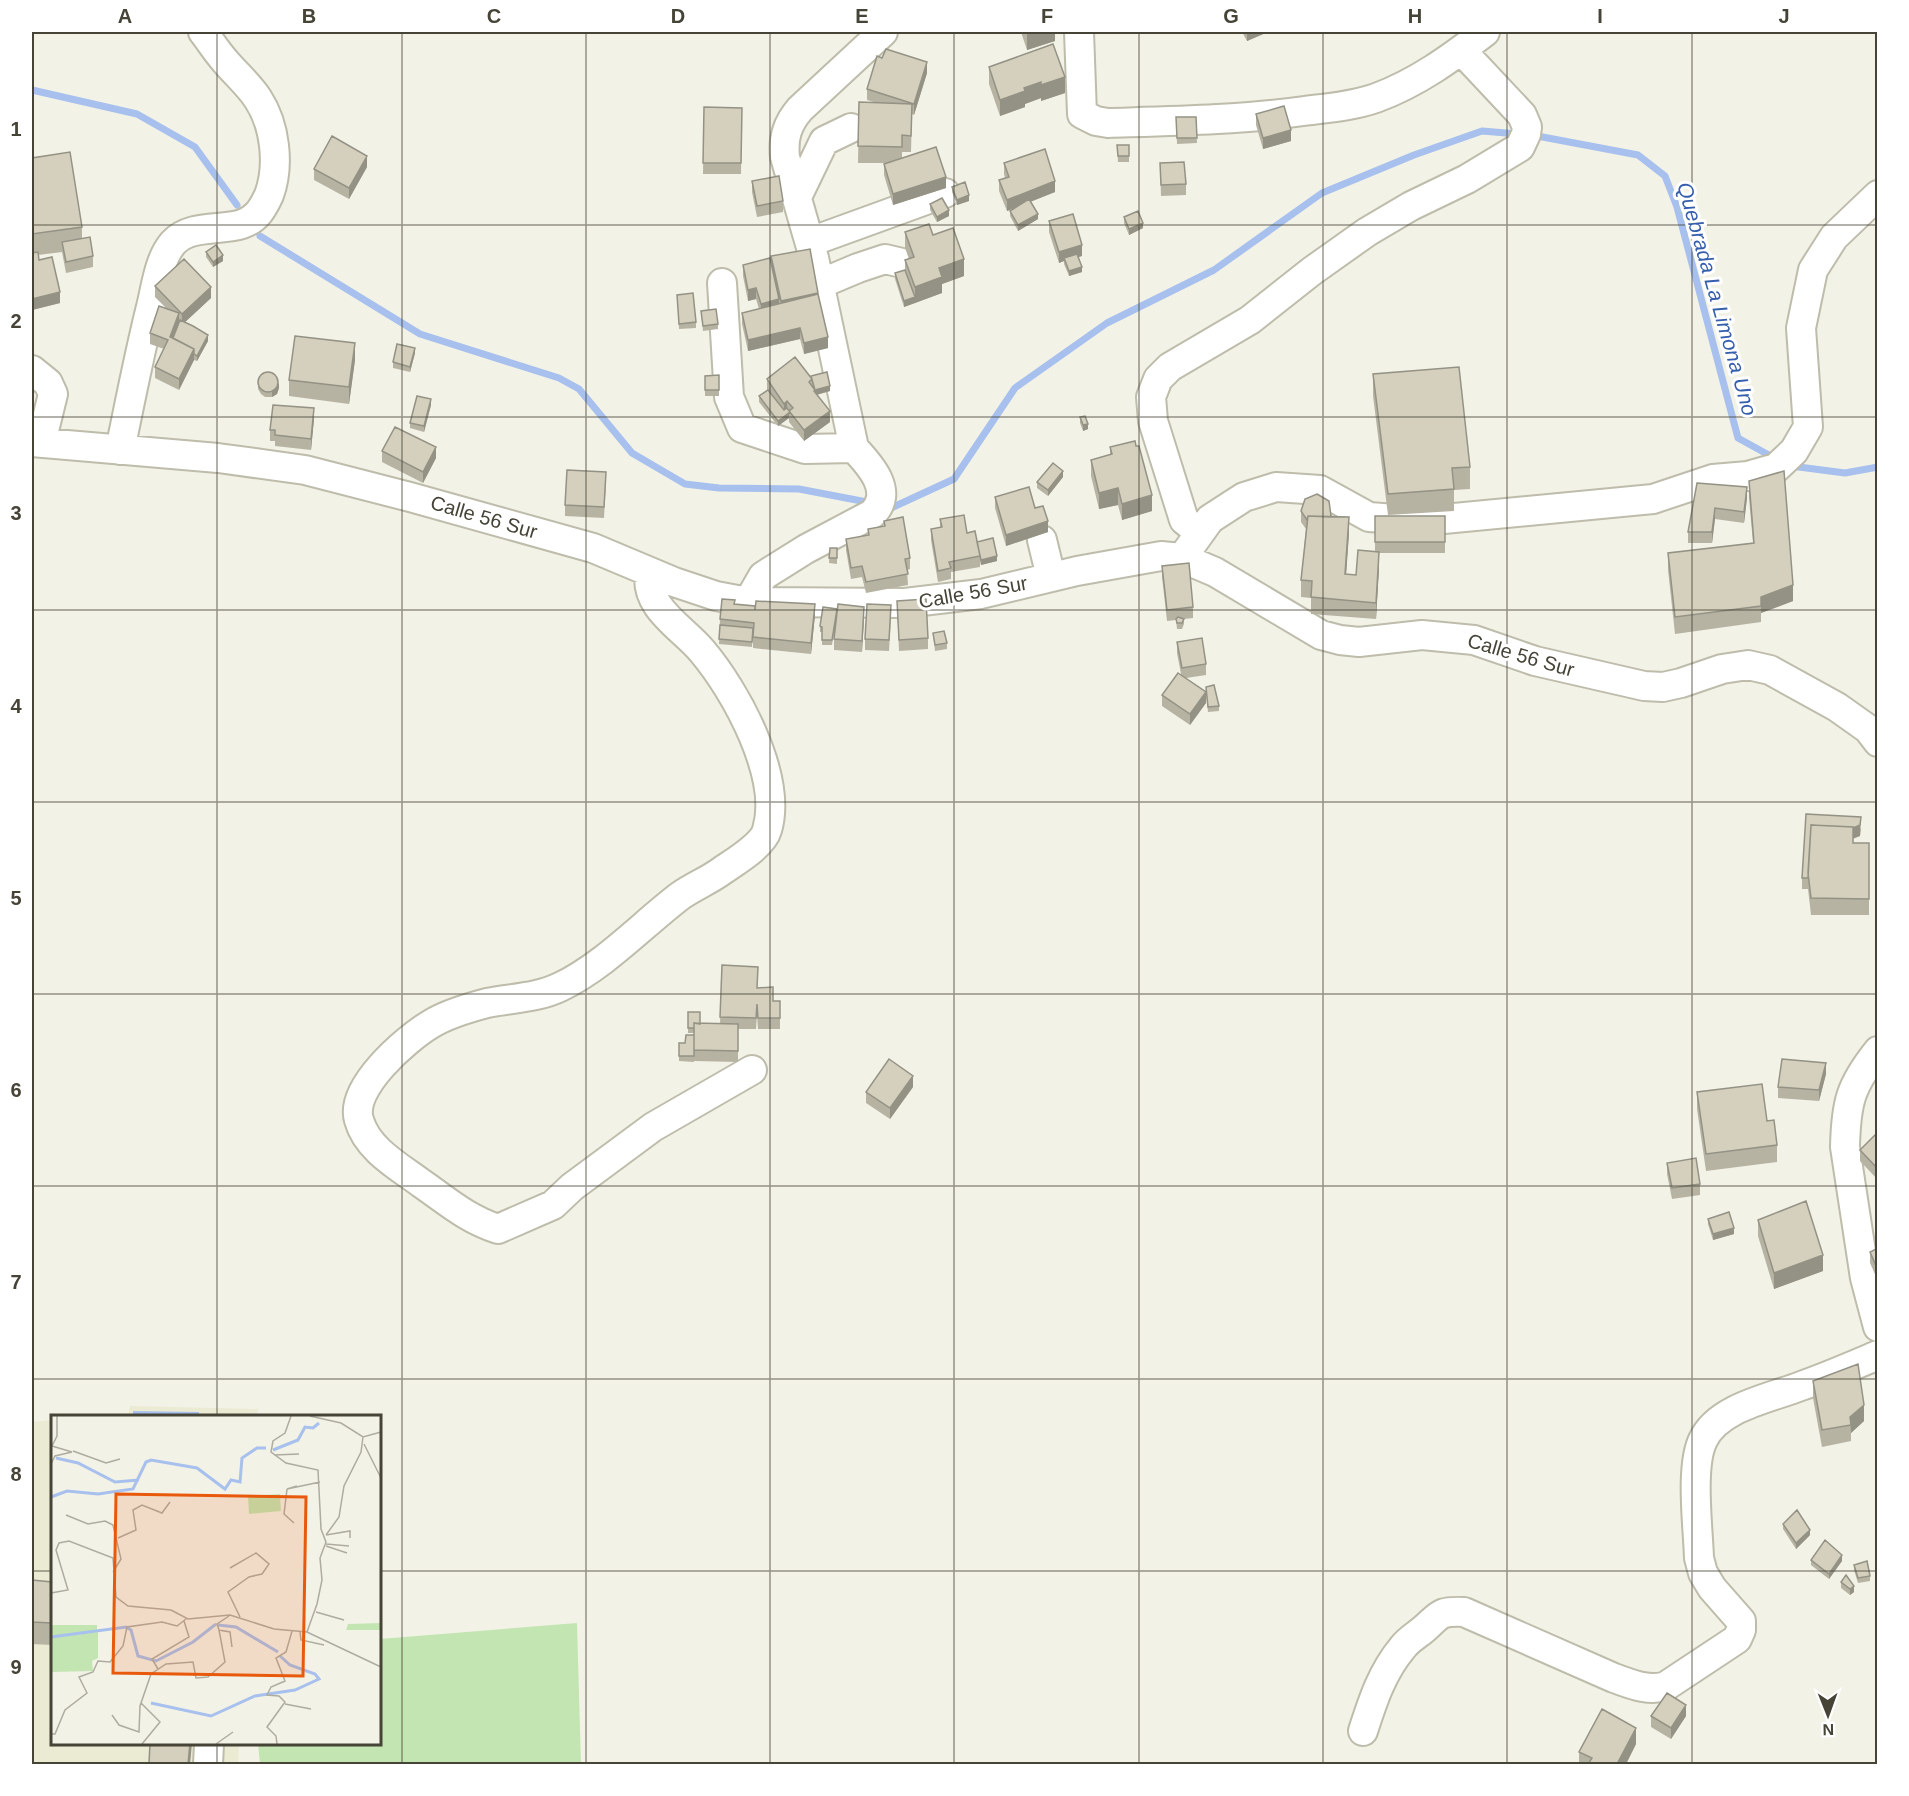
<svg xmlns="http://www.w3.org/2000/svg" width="1909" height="1796" font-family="Helvetica,sans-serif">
  <rect width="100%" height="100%" fill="#f3f2e7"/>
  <!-- education -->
  <path fill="#ebead2" d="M130,1406l128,3 -1,7h-129z
    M52,1420v324h187l-1,20h-206v-342z"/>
  <!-- green -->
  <path fill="#c2e5b2" d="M577,1623l4,141h-321l-2,-20h122v-105z"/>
  <!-- water -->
  <path fill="#a7c0ed" d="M133,1411l66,1v4h-66z"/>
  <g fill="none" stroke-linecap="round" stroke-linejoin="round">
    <!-- stream -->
    <path stroke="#a7c0ed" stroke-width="7" d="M32,90l105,24 58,33 42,58
      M1532,135l106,20 27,21 12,31 61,231 38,21
      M260,236l160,98 139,44 20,11 53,64 53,31 34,4 80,1 73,14
      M1791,466l54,7 33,-6
      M889,509l65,-30 61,-91 92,-65 107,-53 108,-77 92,-38 68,-24 36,3"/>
    <!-- minor casing -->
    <g stroke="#bebcaa" stroke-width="32">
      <path id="minor" d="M1079,32l3,82 14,7 12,2c66,-2 131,-3 196,-12 24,-3 49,-5 72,-13 41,-15 75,-40 109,-66
        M797,197l27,-56 27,-13
        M810,242l135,-49
        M722,283l7,114 13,31 63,21 49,-1 -40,-190 -29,-101c-2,-19 2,-33 15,-48l83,-77
        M820,284l38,-16 27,-9 17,4
        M32,370l16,13 5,11 -12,49
        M32,442l186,16 87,12 105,27 183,51 81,34 42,14 32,6 157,1 76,-9 96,-23 84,-15 21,2 33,14 106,63 19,5 19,2 63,-7 52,5 61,21 109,25 19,1 18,-4 41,-14 26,-4 22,5 67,37 31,22 10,13
        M120,450c10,-48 19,-95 31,-143 5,-20 8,-48 22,-64 17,-19 48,-12 69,-19 15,-5 21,-16 27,-29 11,-30 6,-70 -11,-96 -9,-14 -23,-26 -33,-38 -8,-9 -15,-20 -22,-29
        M1201,531l-6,-2 -11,-9 -31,-99 -2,-24 7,-18 12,-12 80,-47 62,-49 55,-39 44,-26 56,-27 53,-32 6,-13 1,-7 -5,-12 -61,-65
        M1042,540l9,37
        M1182,558l28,-39 34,-22 32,-10 44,3 49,27 54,4 230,-22 60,-20 35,-3 28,-8 18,-17 14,-24 -7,-99 12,-58 21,-33 44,-42
        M650,572c-7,35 33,56 52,79 34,40 81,126 65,179 -4,15 -31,31 -44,40 -13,10 -29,16 -43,26 -38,29 -76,70 -120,91 -23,11 -48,11 -73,16 -19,5 -40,11 -56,21 -25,15 -82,64 -72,96 8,29 39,46 62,63 26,18 46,36 77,46l55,-24 19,-18 81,-60 99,-57
        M748,602l15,-26 43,-27 66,-35c23,-22 -2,-49 -18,-66
        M1878,1051c-28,35 -32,52 -33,96l20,131 13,49
        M1363,1731c10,-31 19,-59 40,-84 5,-7 14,-12 21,-18 17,-15 15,-18 40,-17l150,66c17,6 35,14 52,8l71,-47 4,-9v-9l-29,-33 -9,-15 -4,-15c-1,-31 -9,-92 4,-118 15,-33 68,-42 98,-54 26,-9 51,-20 77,-31
        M208,1764l1,-20"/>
    </g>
    <!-- minor -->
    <use href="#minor" stroke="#fff" stroke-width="28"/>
  </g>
  <!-- wall -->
  <path fill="#b6b3a3" d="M1021,32h34v9l-28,9z
    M1242,32h26l-21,9z
    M1053,44l12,49 -24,8v-3l-16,6v3l-25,9 -11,-32v-17z
    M927,73l-13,42 -2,-1 -1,38h-9v6l44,30 -53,17 -9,-30v-11l2,-1h-28l1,-61 18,1 -10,-3v-11z
    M704,107l38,1 -1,66h-38z
    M1256,114l35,27 -28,8 -7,-24z
    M1176,117h20l1,26 -20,1z
    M1117,145h12v17h-11z
    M32,158l50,69v11l11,18v11l-27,6 -4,-21 -24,3 1,5 21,43 -28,7z
    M1004,163l51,29 -25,10 8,17 -20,12 -8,-15v-5l4,-3 -7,3 -8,-20v-11l6,-2 -1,-4z
    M1160,163l26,21v11l-25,1z
    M367,167l-18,32 -35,-19v-11z
    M752,181l31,20v11l-26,5 -5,-25z
    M952,187l17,14 -12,4 -5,-13z
    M930,204l19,12 -12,6 -7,-12z
    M1124,217l19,11 -14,7 -5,-12z
    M1049,221l33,35 -4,1 4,15 -13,4 -5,-12v-3l-5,2 -10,-31z
    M905,232l28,3 31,41 -22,8v9l-38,14 -9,-28v-6l10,-2v-11l4,-1 -4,-11z
    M206,252l17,9 -10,6 -7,-10z
    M771,256l47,38 10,54 -24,6 -4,-15 -52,12 -6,-27v-11l17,-4 -3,-10 -8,2 -5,-25v-11l28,-1z
    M155,286l56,12 -26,24 23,19 -11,20 -3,-1 -15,30 -24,-12v-11l9,-18 -14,-5v-11l17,-24 -12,-12z
    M677,295l19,27v6l-17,1z
    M701,311l17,13v5l-15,2z
    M415,353l-5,19 -17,-4v-6z
    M355,360l-6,44 -60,-8v-16z
    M1373,374l97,93v22l-16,1v21l-66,4 -15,-119z
    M719,375v21h-14v-20z
    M811,378l19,13 -13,4 13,27 -26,19 -15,-19v-4l-11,8 -19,-24v-6l8,-6v-11z
    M258,383l21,5 -2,6 -5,3h-7l-4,-3 -3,-5z
    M431,405l-7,27 -14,-4v-5z
    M1080,417l8,12 -5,2 -3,-8z
    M314,419l-3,31 -36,-4v-5h-5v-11z
    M1110,447l42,64 -30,9 -4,-15 -19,4 -8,-33v-16l19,-5z
    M382,451l54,7 -13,25 -41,-21z
    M1063,477l-15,19 -11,-8v-6z
    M1749,481l44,120 -32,12v9l-86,12 -7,-64v-17l85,-10 -4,-45z
    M606,483l-2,35 -39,-2v-11z
    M1697,483l50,15 -3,25 -29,-4 -3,24h-24v-11z
    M995,497l40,11 13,24 -42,14 -11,-38z
    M1301,511l30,6 18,16 -3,41 10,1 19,-24v-35h70v37h-66v15l-3,51 -65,-5v-16l-10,-1v-17l5,-51 -5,-7z
    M940,519l27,14 30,28 -16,4 -1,-3v5l-29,5v7l-13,3 -7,-42v-11l9,-1z
    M884,521l26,37v11l-3,1 1,15 -42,8 -4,-16 -11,2 -5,-29v-11l22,-4v-6l16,-3z
    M830,548h7v16l-8,-1z
    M1162,566l31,41v11l-9,1v5l-2,5h-5l-1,-9 -9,1 -5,-44z
    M897,601l31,37v11l-29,2z
    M838,604l26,3 -2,45 -28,-2v-11l2,-20 -4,26h-10v-13h-2v-6l3,-19 14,2v2z
    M735,605l20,5 60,5 -4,39 -58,-6v-15l-1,14 -33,-3 1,-25z
    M891,616l-2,35 -24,-1v-11z
    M933,633l14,10v6l-12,2z
    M1177,642l29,22v11l-20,3 20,14v-5l13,19v5l-11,1 -2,-18v9l-16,22 -28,-19v-11l19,-21 -4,-21z
    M1861,828l-1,8 -7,3v4h16v72h-58l-3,-26h-6v-11z
    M722,965l36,23 15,13h7v28h-22l-1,-14 -1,14h-18v33l-44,-1v-10v11l-15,-1v-18h6l9,-8v-2h-6v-21l12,12h20z
    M1826,1074l-7,27 -41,-3v-11z
    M913,1087l-23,32 -24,-16v-11z
    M1697,1092l70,29 10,24v17l-71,9 -9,-62z
    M1878,1134v46l-18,-19v-11z
    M1667,1163l33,21v11l-28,4 -5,-25z
    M1708,1219l26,15 -21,6 -5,-16z
    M1758,1220l65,51 -49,18 -16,-53z
    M1878,1248v33l-8,-18v-11z
    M1813,1381l51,40 -13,12v8l-29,6 -9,-49z
    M1783,1524l27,11 -14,14 -13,-20z
    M1811,1560l31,1 -13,18 -18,-14z
    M1854,1565l16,11v5l-12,2 -4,-13z
    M32,1580l20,2v63l-20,-1z
    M1841,1582l13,10 -4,3 -9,-7z
    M1651,1716h35l-15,23 -20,-12z
    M1636,1744l-10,20h-47v-12z"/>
  <!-- shaded-wall -->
  <path fill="#949284" d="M1034,32h21v9l-28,9v-16z
    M1247,32h21l-21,9z
    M927,62v11l-13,42v-11z
    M1065,77v16l-24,8v-16z
    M1041,82v16l-16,6v3l-25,9v-16l24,-12z
    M1291,130v11l-28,8v-11z
    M367,156v11l-18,32v-11z
    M946,177v11l-53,17v-11z
    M1055,181v11l-48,19v-11z
    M969,195v6l-12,4v-5z
    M949,210v6l-12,6v-5z
    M1038,214v5l-20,12v-6z
    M1143,223v5l-14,7v-6z
    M1082,245v11l-17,5 -1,-3v3l-5,2v-11z
    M223,255v6l-10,6v-5z
    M964,259v17l-22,8v9l-27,10v-16l24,-19z
    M1082,267v5l-13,4v-5z
    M211,287v11l-29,27v-11z
    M756,288v11l-8,2v-11z
    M60,292v11l-28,7v-11z
    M818,293v11l-37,8v-11z
    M915,297v6l-11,4v-6z
    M779,299v11l-18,5v-11z
    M179,313v11l-7,19 -2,-6z
    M800,328v11l-52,12v-11z
    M208,335v6l-11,20v-5z
    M828,337v11l-24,6v-11z
    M355,343v17l-6,44v-17z
    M415,348v5l-5,19v-5z
    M194,349v11l-15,30v-11z
    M279,383v5l-2,6 -5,3v-5z
    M830,386v5l-15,4 -1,-4 1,-1z
    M431,399v6l-7,27v-6z
    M787,401v11l-3,3v-11z
    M314,408v11l-3,31v-11z
    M830,411v11l-26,19v-11z
    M789,412v6l-11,8v-5z
    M1088,424v5l-5,2v-6z
    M436,447v11l-13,25v-11z
    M1063,471v6l-15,19v-6z
    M1747,487v11l-3,25v-11z
    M1118,488v17l-19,4v-16z
    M1152,495v16l-30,9v-16z
    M1715,508v11l-3,24v-11z
    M1349,517v16l-4,58v-17z
    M1048,521v11l-42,14v-11z
    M1379,552v16l-3,51v-16z
    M997,556v5l-16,4v-5z
    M1793,585v16l-32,12v9v-25z
    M815,604v11l-4,39v-11z
    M864,607v11l-2,34v-11z
    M1206,692v11l-16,22v-11z
    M1861,817l-1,19 -22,7v-11z
    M1826,1063v11l-7,27v-11z
    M913,1076v11l-23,32v-11z
    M1734,1228v6l-21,6v-6z
    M1823,1255v16l-49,18v-16z
    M1864,1405v16l-13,12 -1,-16z
    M1810,1530v5l-14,14v-6z
    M1842,1555v6l-13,18v-5z
    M1854,1586v6l-4,3v-6z
    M1686,1705v11l-15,23v-11z
    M1636,1728v16l-10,20h-9z
    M190,1743h2l-2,21h-2z"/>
  <!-- building -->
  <path fill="#d4d0bd" stroke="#949284" stroke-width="1.5" d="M1053,44l12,33 -24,8v-3l-17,6 1,3 -25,9 -11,-33z
    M886,49l41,13 -13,42 -47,-15 10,-33 5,2z
    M859,102l53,2 -1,32 -9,-1v12l-44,-1z
    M1284,106l7,24 -28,8 -7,-24z
    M704,107l38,1 -1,55h-38z
    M1176,117h20l1,21h-20z
    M332,136l35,20 -18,32 -35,-19z
    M1117,145h12v11h-11z
    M936,147l10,30 -53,17 -9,-30z
    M1045,149l10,32 -48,19 -8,-20 10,-3 -5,-14z
    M70,152l12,75 -50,7v-76z
    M1184,162l2,22 -25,1 -1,-22z
    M779,176l4,25 -26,5 -5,-25z
    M965,182l4,13 -12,5 -5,-13z
    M942,198l7,12 -12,7 -7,-13z
    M1029,199l9,15 -20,11 -8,-14z
    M1138,211l5,12 -14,6 -5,-12z
    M1073,214l9,31 -23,7 -10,-31z
    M929,224l4,11 20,-7 11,31 -25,9 3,9 -27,10 -10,-27 9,-3 -9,-25z
    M90,237l3,19 -27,6 -4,-20z
    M216,245l7,10 -10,7 -7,-10z
    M810,249l8,44 -37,8 -10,-45z
    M38,252l1,8 13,-3 8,35 -28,7v-46z
    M1077,254l5,13 -13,4 -5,-13z
    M770,258l9,41 -18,5 -5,-16 -8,2 -5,-25z
    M184,259l27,28 -29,27 -27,-28z
    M905,270l10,27 -11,4 -9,-28z
    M693,293l3,29 -17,2 -2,-29z
    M818,294l10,43 -24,6 -4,-15 -52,12 -6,-27z
    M159,306l20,7 -9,24 24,12 -15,30 -24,-12 13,-27 -18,-7z
    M716,309l2,15 -15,2 -2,-15z
    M180,320l13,6 15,9 -11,21 -3,-2v-5l-21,-11z
    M295,336l60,7 -6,44 -60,-7z
    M397,344l18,4 -5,19 -17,-5z
    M795,357l17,22 -3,3 6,8 -1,1 16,20 -26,19 -15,-19 4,-3 -6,-7 -3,3 -17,-25z
    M1459,367l11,100 -18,1 2,21 -66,5 -15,-120z
    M258 382a10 10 0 1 1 20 0a10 10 0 1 1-20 0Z
    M827,372l3,14 -15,4 -4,-14z
    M719,375v15h-14v-14z
    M768,390l16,20 3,-2 3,4 -12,9 -19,-25z
    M417,396l14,3 -7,27 -14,-3z
    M273,405l41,3 -3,31 -36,-4v-5h-5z
    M1085,416l3,8 -5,1 -3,-8z
    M395,427l41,20 -13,25 -41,-21z
    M1135,441l1,5h3l13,49 -30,9 -4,-16 -19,5 -8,-33 21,-6 -2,-7z
    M1053,463l10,8 -15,19 -11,-8z
    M567,470l39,2 -2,35 -39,-2z
    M1784,471l9,114 -32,12v9l-86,11 -7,-64 86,-10 -5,-62z
    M1697,483l50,4 -3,25 -29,-4 -3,24h-24z
    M1029,487l6,21 8,-2 5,15 -42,14 -11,-38z
    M1317,494l12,7 2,15 -1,1 -22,-1 -1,4 -6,-9 4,-12z
    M964,515l3,18 8,-2 5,25 -31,6 2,6 -13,3 -7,-42 11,-2 -2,-8z
    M1308,516l41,1 -4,57 11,1 2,-25 21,2 -3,51 -65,-6 1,-16 -11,-1z
    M1375,516h70v26h-70z
    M903,517l7,41 -5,1 3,15 -42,8 -4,-16 -11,2 -5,-29 23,-4 -1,-6 17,-3 -1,-5z
    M993,538l4,18 -16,4 -4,-18z
    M830,548h7v10h-8z
    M1189,563l4,44 -26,3 -5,-44z
    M722,599l13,1 -1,4 21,2v4l1,-9 59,3 -4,39 -58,-6 1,-14 -34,-4z
    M926,599l2,39 -29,2 -2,-39z
    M838,604l26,3 -2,34 -28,-2z
    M867,604l24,1 -2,35 -24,-1z
    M823,607l14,2 -5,31h-10v-13l-2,-1z
    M1178,617l6,2 -2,4h-5l-1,-4z
    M720,625l33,3 -1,14 -33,-3z
    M944,631l3,12 -12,2 -2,-12z
    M1202,638l4,26 -24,4 -5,-26z
    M1178,673l28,19 -16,22 -28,-19z
    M1214,685l5,21 -11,1 -2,-20z
    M1806,814l55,3 -1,8 -7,3v-1l-42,-2 -3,53h-6z
    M1811,825l42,2v16h16v56l-58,-1 -3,-25z
    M722,965l36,2 -1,21 16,-1v14h7v17h-22l-1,-14 -1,14 -36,-1z
    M688,1012h12v12l-6,-1v5h-6z
    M694,1023l44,1v27l-44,-1z
    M686,1035h8v21h-15v-13h6z
    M889,1059l24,17 -23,32 -24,-16z
    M1782,1059l44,4 -7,27 -41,-3z
    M1762,1084l5,37 7,-1 3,25 -71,9 -9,-62z
    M1877,1133l1,1v35l-18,-19z
    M1696,1158l4,26 -28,4 -5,-25z
    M1806,1201l17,54 -49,18 -16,-53z
    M1729,1212l5,16 -21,6 -5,-15z
    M1878,1248v22l-8,-18z
    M1858,1364l6,41 -14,12 1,8 -29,5 -9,-49z
    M1797,1510l13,20 -14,13 -13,-19z
    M1825,1540l17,15 -13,19 -18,-14z
    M1867,1561l3,15 -12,2 -4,-13z
    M1846,1575l8,11 -4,3 -9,-7z
    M32,1580l20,2v41l-20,-1z
    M1667,1693l19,12 -15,23 -20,-12z
    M1602,1709l34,19 -19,36h-29l4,-6 -13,-6z
    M150,1743h40l-2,21h-39z"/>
  <!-- grid -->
  <path fill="none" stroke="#464337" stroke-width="1.5" stroke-opacity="0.55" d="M217,32v1384M402,32v1732M586,32v1732M770,32v1732M954,32v1732M1139,32v1732M1323,32v1732M1507,32v1732M1692,32v1732M32,225h1846M32,417h1846M32,610h1846M32,802h1846M32,994h1846M32,1186h1846M32,1379h1846M32,1571h20M380,1571h1498M217,1744v20"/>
  <g text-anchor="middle" stroke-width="6" stroke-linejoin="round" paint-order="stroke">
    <!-- street labels -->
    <g font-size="20" fill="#464337" stroke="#fff">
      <text transform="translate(484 517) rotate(16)" y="7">Calle 56 Sur</text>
      <text transform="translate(973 592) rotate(-10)" y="7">Calle 56 Sur</text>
      <text transform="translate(1521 655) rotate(16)" y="7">Calle 56 Sur</text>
    </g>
    <!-- water labels -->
    <g font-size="21" font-style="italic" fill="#355eac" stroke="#fff">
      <text transform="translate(1717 299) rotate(74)" y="7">Quebrada La Limona Uno</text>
    </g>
  </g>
  <!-- overview -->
  <g transform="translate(51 1415)">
    <rect width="330" height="330" fill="#f3f2e7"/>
    <path d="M229,79l1,17 -32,3 -1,-18zM330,208v7h-35l2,-6zM0,210h46v6l-46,5zM47,217v26l-6,3 1,10 -42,1v-34z" fill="#c2e5b2"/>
    <path fill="none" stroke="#a7c0ed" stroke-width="3" d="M222,35l25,-10 7,-13 8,1 6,-5M5,43l22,5 37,19 24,-2M0,82l16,-6 31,3 35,-5 13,-27 5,-2 46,8 28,21 6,-9 9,2 2,-24 15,-10h9M167,210l18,2 42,25M0,222l75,-10 5,3 7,26 18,5 37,-19 23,-18M100,288l60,13 44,-20 40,-6 24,-11 -4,-5 -25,-9 -10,-9"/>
    <path fill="none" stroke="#aeaca1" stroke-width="1.5" d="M6,1v20l-5,10 20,6M240,1l-6,17 -12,8 -2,11 15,11 32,7 3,59 5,13 -6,16 2,22 -5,24 -10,28M259,1l31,7 22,14 18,-5M313,29l17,34M22,36l33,12 14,-4M223,40l25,-1M0,49l4,-8 17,-4M246,71l-10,3 33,-7M236,74l-3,25 10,9M15,100l22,9 17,-3 8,4 8,34 -8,13M275,120l13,-18 5,-31 17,-34 2,-15M275,120l24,-4v7M67,123l18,-8 -3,-20 9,-5 20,8 8,-11M275,129l23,2M275,131l21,7M179,153l26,-15 13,11 -7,10 -13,3 -21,15 12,25M0,178l17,-3 -12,-40 3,-7 10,-2 44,17 3,39 12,9 43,4 17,9 42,-4 44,14 33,3 74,35M265,197l28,8M168,215l-2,-6 12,-8M249,217l1,8 23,5M107,254l-6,-10 37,-22 -5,-16M90,288l19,19 -18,22M234,289l26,5M61,300l7,10 20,7 1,-26 11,-32 15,-10 27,-2 3,16 12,-1 17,-15 -6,-32 11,2 2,15M0,319h4l10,-24 22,-17 -8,-16 14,-5 5,-11 12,1 13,-16 4,-19 35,-5 15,4 9,-7M165,329l17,-12M226,329l-1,-8 -9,-9 18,-25 -6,-6 -12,-1 4,-8 14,-6 -9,-23 10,-6 6,-21"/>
    <path fill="#e8590c" fill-opacity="0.15" stroke="#e8590c" stroke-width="3" d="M65,79l190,3 -3,179 -190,-3z"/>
    <rect width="330" height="330" fill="none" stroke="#464337" stroke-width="3"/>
  </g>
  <!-- border -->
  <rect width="1909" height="1796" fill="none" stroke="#ffffff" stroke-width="66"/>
  <!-- north arrow -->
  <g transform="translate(1828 1715) rotate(179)" stroke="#ffffff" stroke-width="4.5" paint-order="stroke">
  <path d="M0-4.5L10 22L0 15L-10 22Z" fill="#464337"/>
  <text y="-9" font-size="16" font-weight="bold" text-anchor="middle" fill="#464337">N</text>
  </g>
  <rect x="33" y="33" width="1843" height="1730" fill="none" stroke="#464337" stroke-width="2"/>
  <g font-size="20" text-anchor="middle" font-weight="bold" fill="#464337">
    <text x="125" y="23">A</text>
    <text x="309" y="23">B</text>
    <text x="494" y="23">C</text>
    <text x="678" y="23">D</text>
    <text x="862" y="23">E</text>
    <text x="1047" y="23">F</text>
    <text x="1231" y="23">G</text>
    <text x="1415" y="23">H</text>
    <text x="1600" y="23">I</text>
    <text x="1784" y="23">J</text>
    <text x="16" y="136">1</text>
    <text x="16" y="328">2</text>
    <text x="16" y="520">3</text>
    <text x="16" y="713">4</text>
    <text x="16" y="905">5</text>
    <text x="16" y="1097">6</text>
    <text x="16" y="1289">7</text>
    <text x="16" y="1481">8</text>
    <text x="16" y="1674">9</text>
  </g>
</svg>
